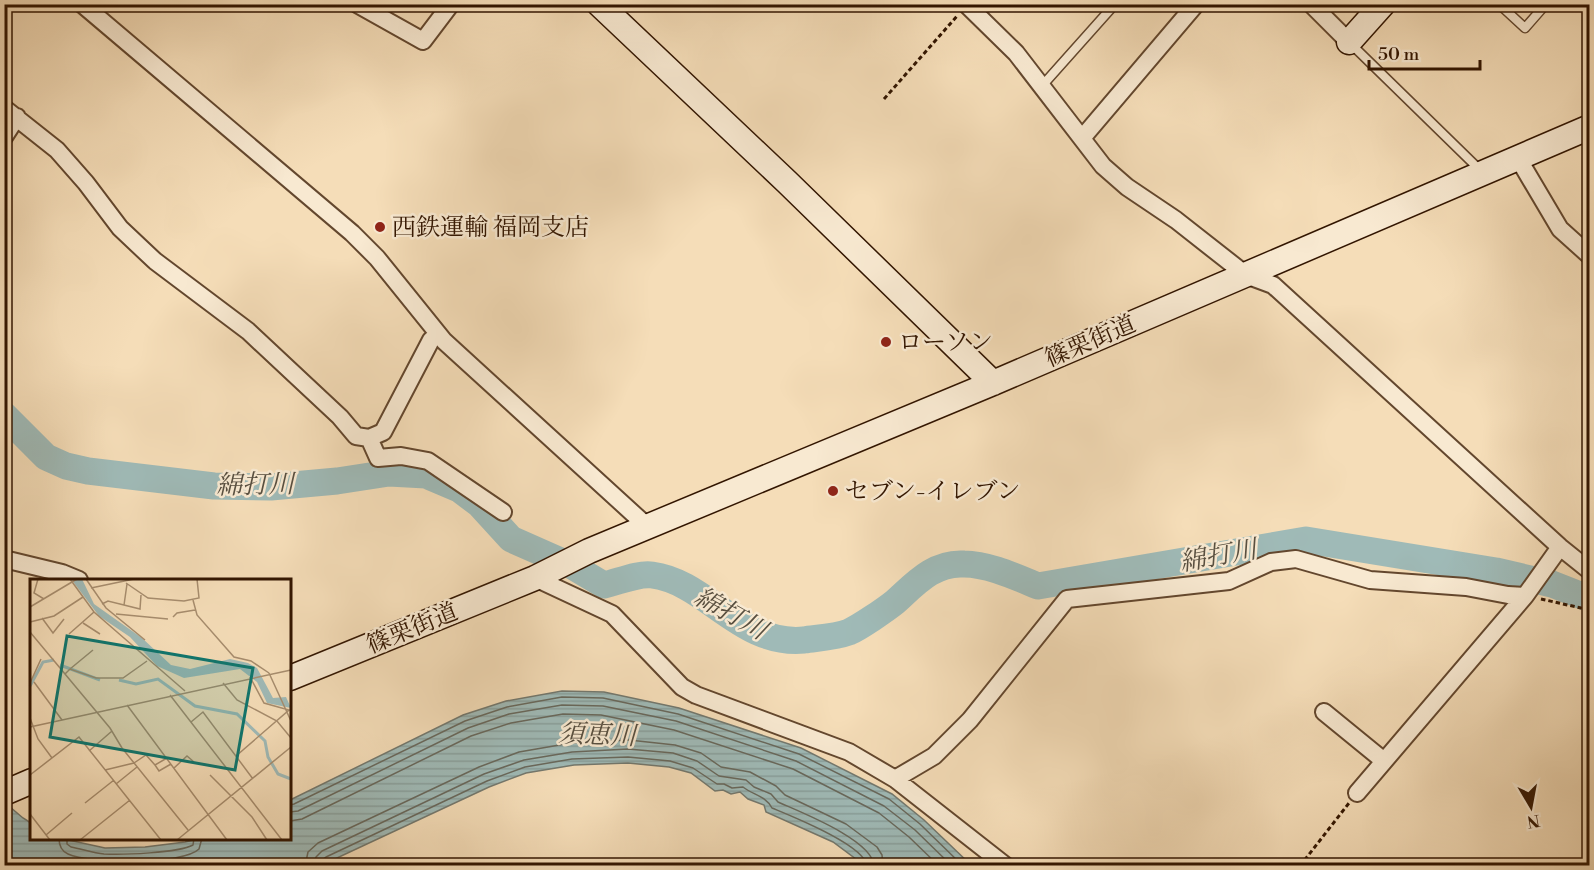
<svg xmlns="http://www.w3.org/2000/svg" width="1594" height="870" font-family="'Libre Bodoni','Noto Serif JP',serif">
  <defs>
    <pattern id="water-rules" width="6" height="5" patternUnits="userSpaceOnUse" patternTransform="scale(1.5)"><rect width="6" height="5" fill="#9fbab7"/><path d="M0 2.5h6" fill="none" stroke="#899f9c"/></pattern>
  </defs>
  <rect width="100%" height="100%" fill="#f5ddb8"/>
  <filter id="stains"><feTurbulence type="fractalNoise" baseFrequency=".00333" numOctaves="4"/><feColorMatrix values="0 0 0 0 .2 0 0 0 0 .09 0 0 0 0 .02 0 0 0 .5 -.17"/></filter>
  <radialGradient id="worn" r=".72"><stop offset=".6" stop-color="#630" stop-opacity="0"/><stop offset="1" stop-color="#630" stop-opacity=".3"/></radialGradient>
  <!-- water -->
  <path fill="url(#water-rules)" stroke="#73786e" stroke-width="1.5" d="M562,691l42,1 75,16 122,40 91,46 32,26 47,45h-107l-31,-23 -67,-30 -2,-7 -16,-6 -8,-7 -9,2 -8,-4 -8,1 -24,-18 -22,-6 -41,-4 -54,2 -48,8 -37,14 -167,78h-317l-1,-63 19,16 8,5 1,15 32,1 41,9 40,-1 40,-5 12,-3 93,-1v-38l173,-85 43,-14z"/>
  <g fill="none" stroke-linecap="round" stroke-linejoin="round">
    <!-- shore -->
    <path stroke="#68685c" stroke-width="1.5" d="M290,805l4,-1 171,-83 42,-14 55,-10 41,1 75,16 121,40 90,45 31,25 43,42
      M290,812l8,-1 170,-83 41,-14 53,-9 41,1 73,15 120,40 88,45 31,24 37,36
      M290,821l12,-2 169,-83 40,-13 52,-9 38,1 73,15 119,39 86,44 30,24 30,29
      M59,838c0,7 2,13 9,16 21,10 115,11 131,-5l3,-11
      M67,838v6l4,3c11,2 22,6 33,7 18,1 74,-1 89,-9l1,-7
      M305,866l3,-14 10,-9 161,-76 40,-15 52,-9 58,-3 46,5 26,8 20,14 29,5 26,14 9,9 61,29 31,23 5,8 1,11
      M314,866l2,-9 6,-6 162,-77 40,-14 48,-8 56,-3 45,4 24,8 22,15 27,4 8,7 17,7 7,8c22,10 95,38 96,64
      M322,866v-6l4,-3 161,-76 38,-14 47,-8 56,-2 42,4 23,7 24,16h7l8,4 11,-1c10,8 23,9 29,21 19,8 93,37 95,58"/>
    <!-- river -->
    <path stroke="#9fbab7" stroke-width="27" d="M4,415l42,42 20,9 22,5 126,15 57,1 66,-6 52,-8 37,2 33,14 20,15 32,35 61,27 32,19c14,-3 34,-12 48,-10 55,7 88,71 152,65 13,-2 32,-3 45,-8 11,-5 36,-22 46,-30 20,-18 39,-40 69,-38 24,0 52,13 74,22l268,-46 190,31 56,13 38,15"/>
    <!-- lane casing -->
    <g stroke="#63472e" stroke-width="11">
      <path id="lane" d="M1499,4l26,24 21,-24
        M1351,44l130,127
        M1041,87l74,-83"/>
    </g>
    <!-- street casing -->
    <g stroke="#63472e" stroke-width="20">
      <path id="street" d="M82,4l270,229 25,25 67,83 205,187
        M357,4l66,37 28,-37
        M966,4l50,49 87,113 24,21 49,33 70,55 27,10 287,262 30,24
        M1311,4l38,38
        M4,108l53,42 29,33 34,45 35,33 93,70 92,86 16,19 13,2 14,-6 48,-92 7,-6
        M4,137l13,-20
        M1083,137l113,-133
        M1518,158l42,71 30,27
        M369,438l9,20 23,-2 27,5 75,51
        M4,559l58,14 17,7
        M535,578l77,36 70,73 14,8 153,57 46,27 111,87
        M1324,712l60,49
        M895,779l39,-23 36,-36 97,-121 162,-18 42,-19 25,-3 74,21 96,7 42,8 17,1 35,-49
        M1357,793l168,-197"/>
    </g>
    <!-- secondary casing -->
    <g stroke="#321500" stroke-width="27">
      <path id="secondary" d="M599,4l188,178 206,201
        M1349,42l34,-38
        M290,678l245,-100 54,-27 404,-168 597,-256
        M4,793l28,-12"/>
    </g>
    <!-- path -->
    <path stroke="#321500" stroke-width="3" stroke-dasharray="4.5 3" stroke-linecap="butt" d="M884,99l74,-84
      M1541,599l40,9 9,5
      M1300,866l49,-63"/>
    <!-- lane -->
    <use href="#lane" stroke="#f8e9d1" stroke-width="8"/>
    <!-- street -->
    <use href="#street" stroke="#f8e9d1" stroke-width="16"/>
    <!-- secondary -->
    <use href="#secondary" stroke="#f8e9d1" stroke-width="24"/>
  </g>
  <!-- markers -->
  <g fill="#8f2418" stroke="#f8e9d1" stroke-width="2">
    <circle cx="380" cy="227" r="6"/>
    <circle cx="886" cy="342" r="6"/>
    <circle cx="833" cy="491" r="6"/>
  </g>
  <g text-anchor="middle" stroke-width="5" stroke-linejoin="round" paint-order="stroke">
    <!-- poi labels -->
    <g font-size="24" fill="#321500" stroke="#f8e9d1" text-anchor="start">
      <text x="392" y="235">西鉄運輸 福岡支店</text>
      <text x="898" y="350">ローソン</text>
      <text x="845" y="499">セブン-イレブン</text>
    </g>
    <!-- street labels -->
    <g font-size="24" fill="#321500" stroke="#f8e9d1">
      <text transform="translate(1090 341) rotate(-23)" y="8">篠栗街道</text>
      <text transform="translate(412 628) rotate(-22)" y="8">篠栗街道</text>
    </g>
    <!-- water labels -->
    <g font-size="26" font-style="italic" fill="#584f40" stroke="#f8e9d1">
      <text transform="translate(255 484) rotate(-1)" y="9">綿打川</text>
      <text transform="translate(1218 555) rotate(-10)" y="9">綿打川</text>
      <text transform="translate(731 613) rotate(29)" y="9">綿打川</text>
      <text transform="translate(597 734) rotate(2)" y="9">須恵川</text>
    </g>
  </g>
  <!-- overview -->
  <g transform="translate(30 579)">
    <rect width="261" height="261" fill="#f5ddb8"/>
    <path d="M41,0h11l12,25 48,34 29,27 19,4 40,-10 18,4 9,5 16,30 13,-1 5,11 -24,-5 -10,-21 -17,-13 -56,9 -27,-12 -27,-29 -31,-21z" fill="#9fbab7"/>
    <path fill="none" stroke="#9fbab7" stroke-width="3" d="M30,86l40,15M89,101l17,4 22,-5 37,27 42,8 28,27 3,16 10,17 13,5M0,107l13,-24 11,-2"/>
    <path fill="none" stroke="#a78d6e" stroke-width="1.5" d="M8,0l-4,14 10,6M40,0l24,33 91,79M56,0l20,29 39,32M96,4l22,15 36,3 15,-3 -2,-19M61,9l43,-9M163,21l4,15 37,42 17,4 18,12M72,25l6,-3 32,8 1,-14M94,26l3,-21M0,28l47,-28M86,35l52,5M143,38l4,-4 18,-3M12,39l11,15 11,-14M0,43l24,-6 29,-19M53,44l17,11M0,53l80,96 12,20 66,82M39,55l25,-22M40,90l23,-19M239,94l22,48M35,95l5,-5 26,9h27l24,-17M4,103l28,38M0,104l11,-24M193,104l14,17 40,21 14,17M140,116l112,145M97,126l100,135M0,139l8,21 14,19M161,143l12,-10 50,67M0,148l261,-57M59,172l23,-20M206,177l53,-46 -25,-7 -14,-26M104,184l12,-8 9,10 12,-7M125,186l4,6 12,-7M144,189l13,-12 7,6M75,191l29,-7M0,196l49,-38 82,103M180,196l42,42 15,23M86,205l21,-17M55,224l29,-23M0,235l20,26M16,256l26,-22M50,261l50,-40M147,261l114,-93"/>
    <path fill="#0f766e" fill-opacity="0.15" stroke="#0f766e" stroke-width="3" d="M37,57l186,32 -18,102 -185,-33z"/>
    <rect width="261" height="261" fill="none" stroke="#321500" stroke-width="3"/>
  </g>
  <!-- margin -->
  <rect width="1594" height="870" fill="none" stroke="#f5ddb8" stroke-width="24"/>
  <rect x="6" y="6" width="1582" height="858" fill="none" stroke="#321500" stroke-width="3"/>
  <rect x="12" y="12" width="1570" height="846" fill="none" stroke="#321500" stroke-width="1.5"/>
  <!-- north arrow -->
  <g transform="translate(1531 807) rotate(170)" stroke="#f8e9d1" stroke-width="4.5" paint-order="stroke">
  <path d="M0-4.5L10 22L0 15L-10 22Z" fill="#321500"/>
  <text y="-9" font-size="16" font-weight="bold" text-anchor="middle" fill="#321500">N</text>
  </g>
  <!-- scale -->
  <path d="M1369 60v9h111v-9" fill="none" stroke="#321500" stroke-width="3"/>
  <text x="1378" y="60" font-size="18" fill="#321500" stroke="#f8e9d1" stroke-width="4.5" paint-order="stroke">50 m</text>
  <rect width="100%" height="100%" filter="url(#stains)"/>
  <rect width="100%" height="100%" fill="url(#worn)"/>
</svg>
